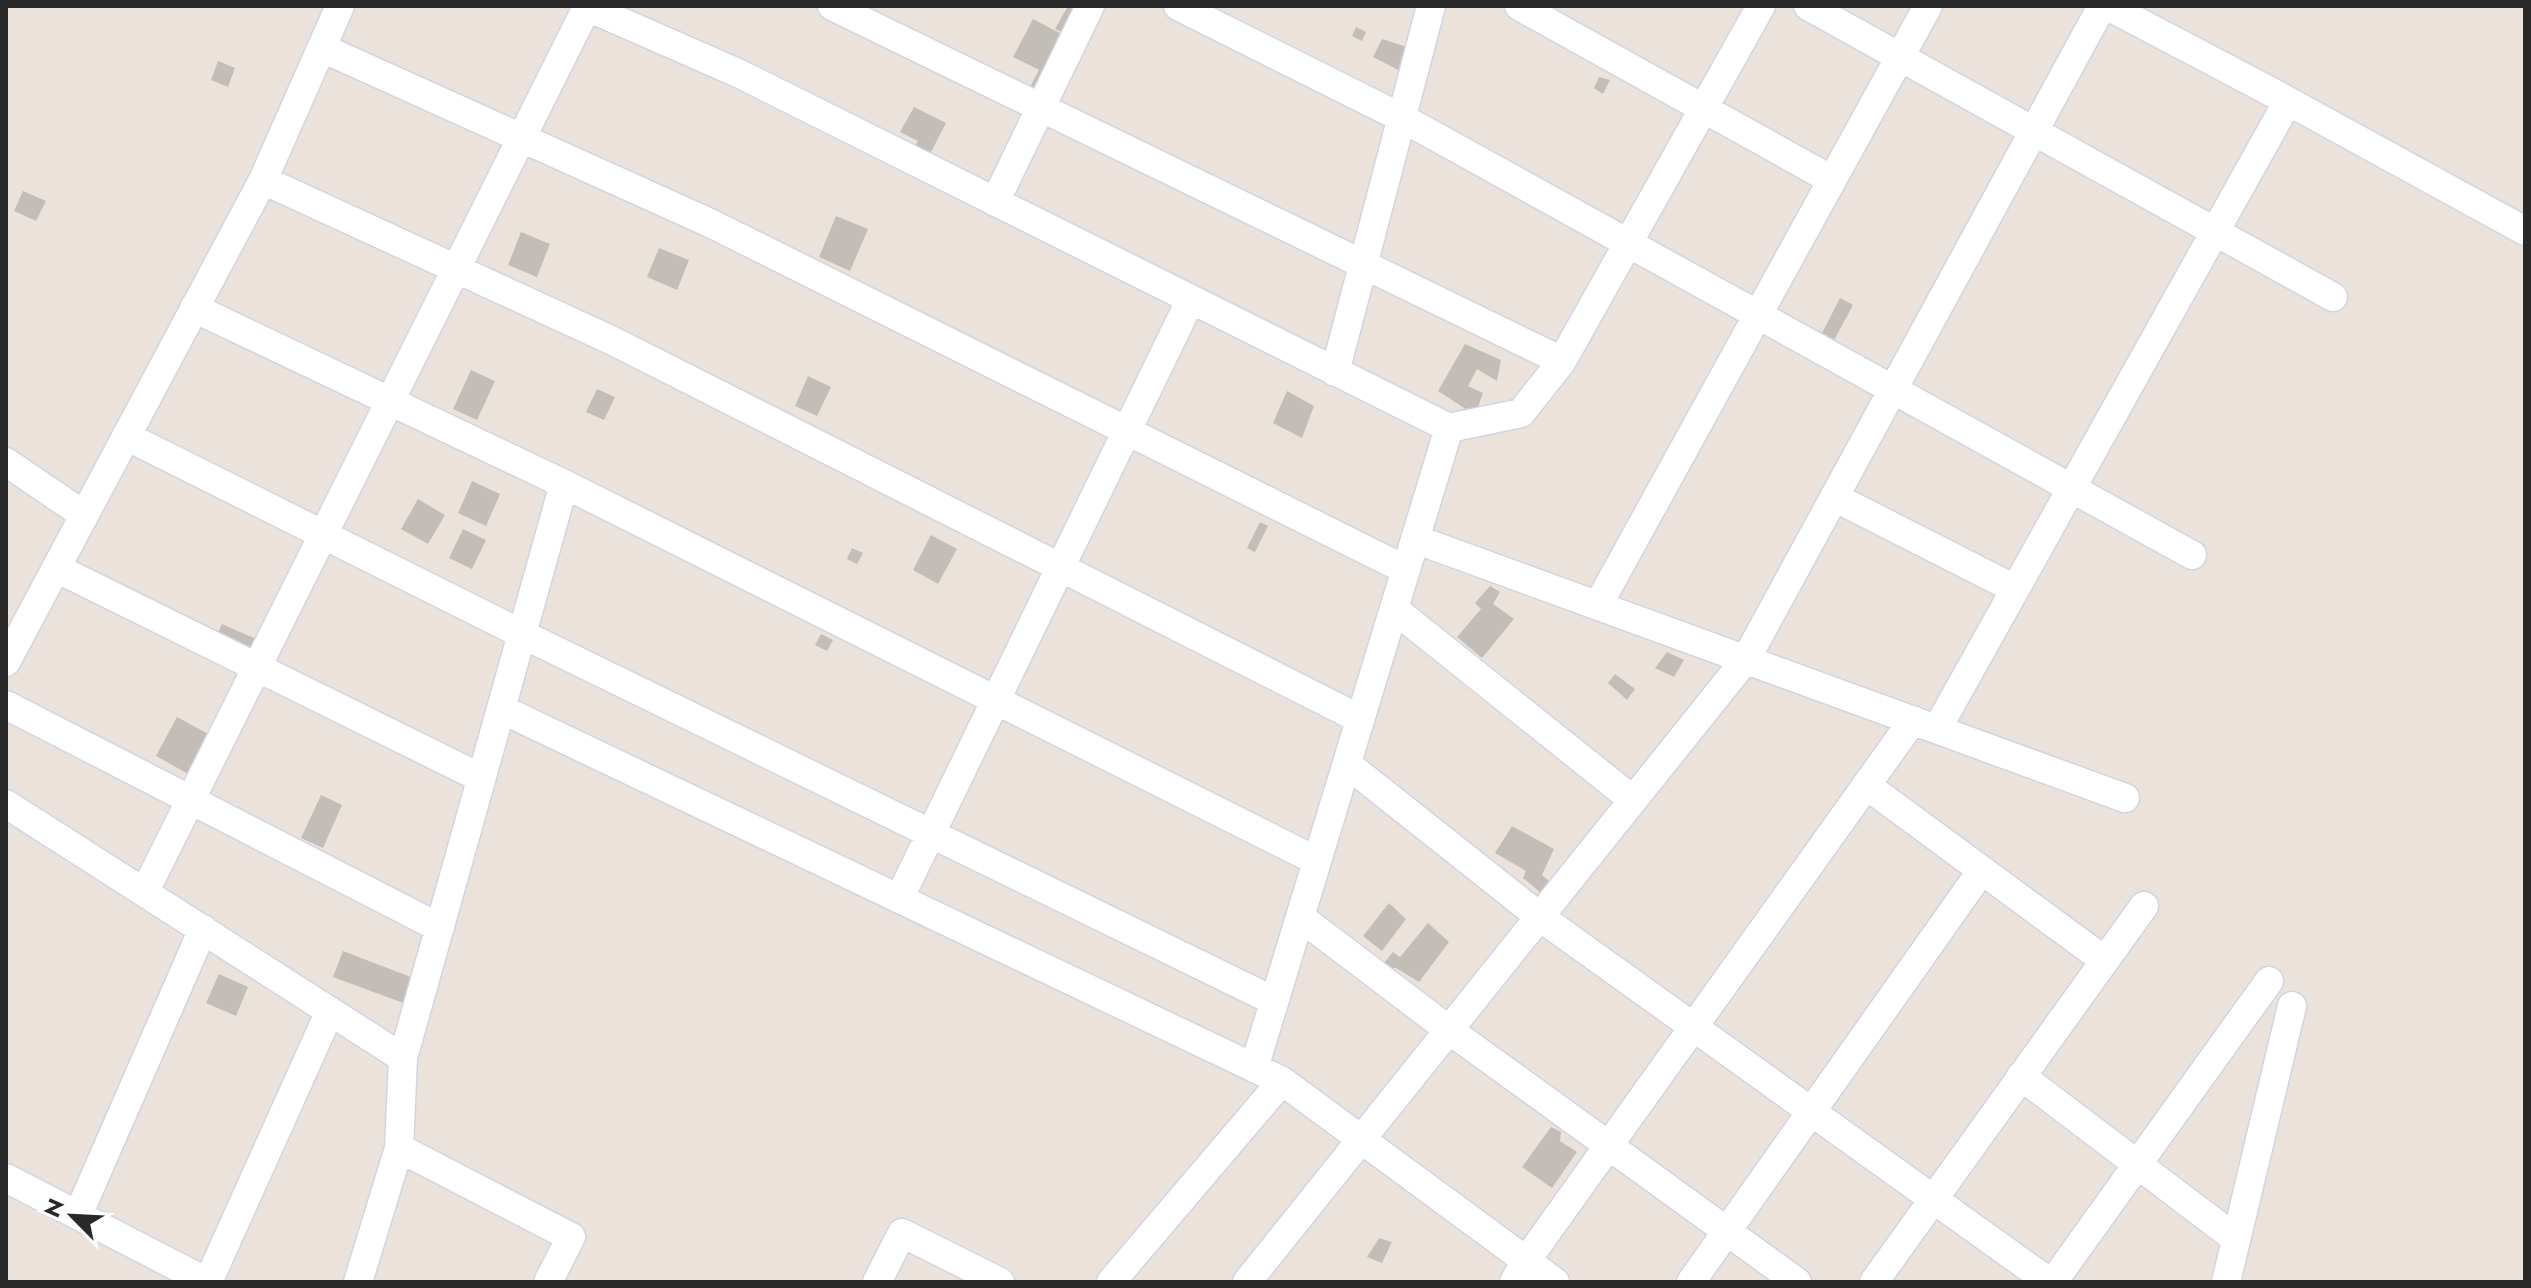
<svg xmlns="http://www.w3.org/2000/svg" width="2531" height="1288" font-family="Jost,sans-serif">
  <rect width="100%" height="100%" fill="#ebe3db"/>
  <!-- building -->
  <path fill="#c3bdb8" d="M1068,6h13l-15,28 -11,-5z
    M1033,19l36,19 -29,55 -10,-6 9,-17 -26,-13z
    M1356,27l10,5 -4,9 -10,-5z
    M1382,39l28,9 -4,26 -33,-17z
    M218,61l17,7 -7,19 -17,-7z
    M1599,77l11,3 -7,14 -9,-6z
    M914,107l32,16 -16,31 -15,-8 3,-5 -18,-9z
    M23,191l23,10 -10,20 -22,-10z
    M836,216l32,13 -18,42 -31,-14z
    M521,232l29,12 -13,33 -29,-12z
    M659,248l30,12 -12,30 -30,-13z
    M1840,298l13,7 -22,41 -12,-7z
    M1465,344l36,16 -4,21 -20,-12 -9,17 15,7 -8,22 -37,-24z
    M471,370l24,11 -18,39 -24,-11z
    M808,376l23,11 -14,29 -22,-10z
    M597,389l18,8 -11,23 -18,-8z
    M1287,391l27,15 -12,32 -29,-15z
    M472,481l28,13 -14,32 -28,-13z
    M418,499l27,16 -17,29 -27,-15z
    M1260,522l8,4 -13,26 -8,-4z
    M463,529l23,11 -14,29 -23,-11z
    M931,535l26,14 -19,35 -25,-14z
    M852,548l11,5 -6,11 -10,-5z
    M1490,586l10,6 -7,12 21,15 -32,39 -25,-21 24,-28 -6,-6z
    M222,624l34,15 -6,14 -34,-16z
    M821,634l12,6 -6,11 -12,-6z
    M1667,652l17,8 -10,17 -19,-9z
    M1615,674l20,15 -8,11 -19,-17z
    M177,717l35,19 -22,39 -34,-19z
    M321,795l21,10 -19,43 -22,-10z
    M1512,826l42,23 -12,26 14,12 -9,11 -24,-20 3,-7 -31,-18z
    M1389,903l17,16 -24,32 -19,-15z
    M1428,923l21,19 -30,40 -23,-14 -7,1 -5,-6 9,-11 7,5z
    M343,951l73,28 -10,25 -73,-27z
    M219,974l29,13 -12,29 -30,-13z
    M1551,1127l10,5 -1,9 17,11 -25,36 -30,-21z
    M1379,1238l13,4 -10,21 -15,-6z"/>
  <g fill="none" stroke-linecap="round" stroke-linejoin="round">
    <!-- minor casing -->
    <g stroke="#d1d5e2" stroke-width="31">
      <path id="minor" d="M585,6l155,68 709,354 72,-15 41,-52 199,-355
        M832,6l730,355
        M1178,6l224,112 790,437
        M1519,6l313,174
        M1808,6l525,291
        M2108,6l169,89 248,136
        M322,48l388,175 696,347
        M263,180l350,161 747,378
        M995,202l95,-196
        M194,308l370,176 753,377
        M1335,372l96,-366
        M126,436l396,198 752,367
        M6,462l78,53
        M1834,497l181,92
        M1415,539l710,259
        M56,568l425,210
        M1598,605l330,-599
        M1394,609l239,191
        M6,662l257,-482 77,-174
        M6,705l434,223
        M501,709l781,372 273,201
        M1937,729l351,-628
        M1347,764l193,153 509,365
        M1866,785l238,175
        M6,804l397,254
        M145,891l442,-884
        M899,899l292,-600
        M1300,917l149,113 348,252
        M1254,1068l195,-640
        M2021,1076l215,163
        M399,1148l172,89 -23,45
        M6,1178l201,104
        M78,1215l125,-286
        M208,1282l122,-271
        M358,1282l41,-134 4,-90 161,-574
        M877,1282l25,-49 98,49
        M1111,1282l171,-201
        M1247,1282l499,-623 356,-653
        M1514,1282l12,-21 387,-541
        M1691,1282l291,-412
        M1874,1282l270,-376
        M2053,1282l216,-301
        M2226,1282l66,-276"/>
    </g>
    <!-- minor -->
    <use href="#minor" stroke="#fff" stroke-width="28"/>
  </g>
  <!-- border -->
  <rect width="2531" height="1288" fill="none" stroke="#292929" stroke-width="16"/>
  <!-- north arrow -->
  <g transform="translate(72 1216) rotate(294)" stroke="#ffffff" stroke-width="6" paint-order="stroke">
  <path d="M0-6L14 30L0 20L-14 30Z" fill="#292929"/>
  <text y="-12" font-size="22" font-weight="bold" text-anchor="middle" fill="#292929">N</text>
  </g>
</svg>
